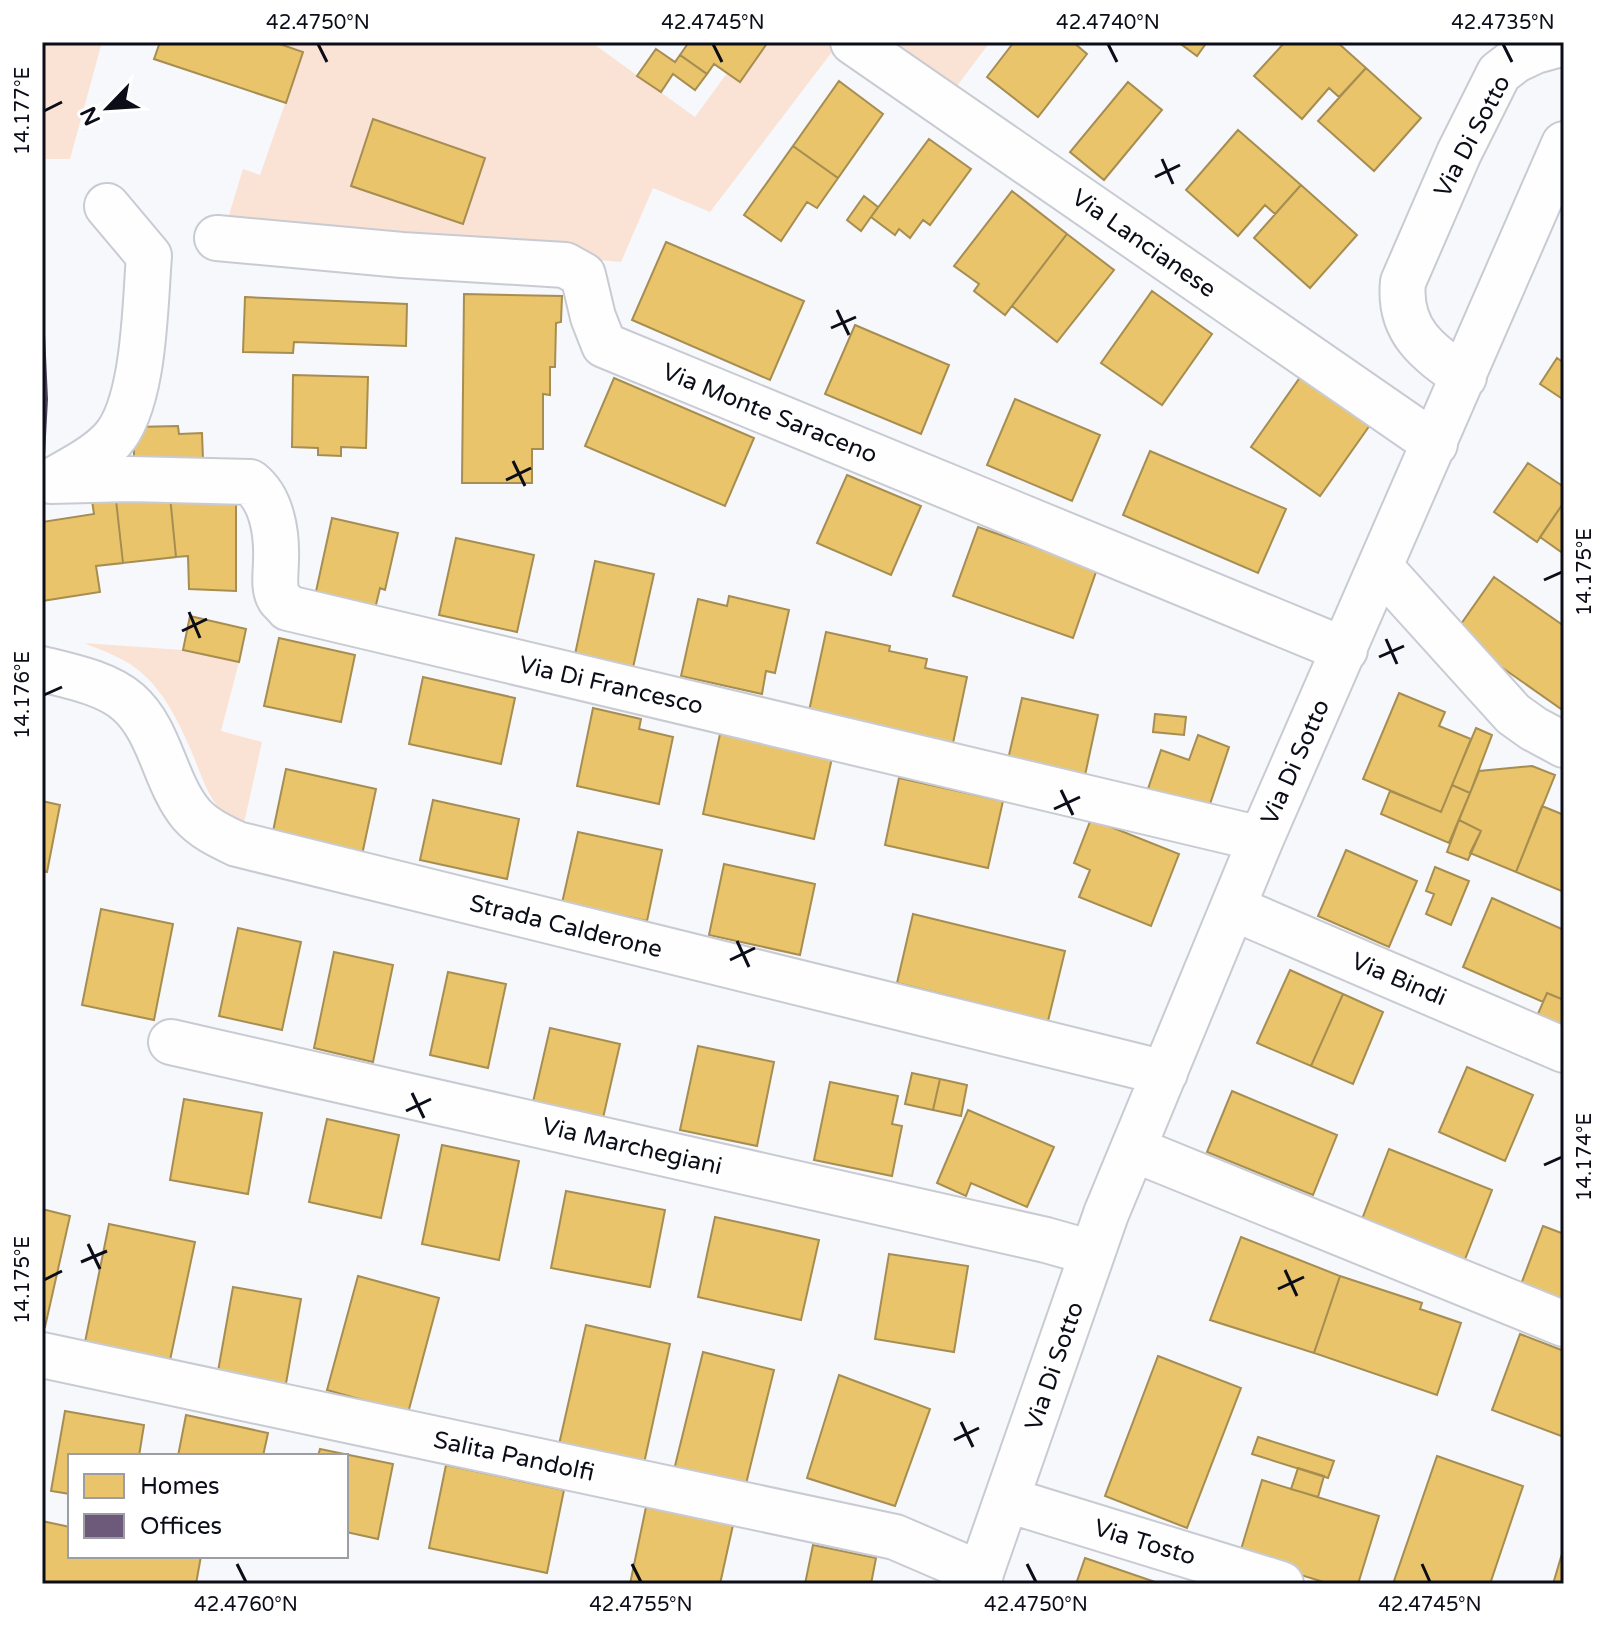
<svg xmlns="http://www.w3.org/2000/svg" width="1606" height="1626" font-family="'Varela Round',sans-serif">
  <rect width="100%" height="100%" fill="#f7f8fc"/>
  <!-- green -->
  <path fill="#fae3d5" d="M42,42h60l-32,117h-28z
    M274,42h317l104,75 32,-44 13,9 28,-40 70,2 -128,168 -57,-24 -32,74 -396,-34 18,-59 17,6 43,-123z
    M886,42h104l-36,48z
    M84,643l99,7 56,12 -18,69 41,11 -19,86c-35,-21 -38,-46 -53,-80 -11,-25 -25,-54 -46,-73 -16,-16 -39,-23 -60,-32z"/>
  <!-- homes -->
  <path fill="#e9c46a" stroke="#a68d51" stroke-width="2" d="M160,42h114l29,10 -17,51 -132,-44z
    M689,42h79l-28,40 -26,-18 -7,10 -27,-19z
    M1014,42h59l14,12 -49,63 -51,-40z
    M1178,42h29l-10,14z
    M1285,42h52l29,26 -27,29 -10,-9 -27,31 -48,-43z
    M656,49l19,13 5,-7 27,19 -12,16 -22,-16 -12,18 -24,-16z
    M1366,68l55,50 -47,53 -56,-50z
    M839,81l44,33 -45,64 -45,-32z
    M1128,82l34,28 -58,70 -34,-28z
    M373,119l112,39 -22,66 -112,-38z
    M1238,130l63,55 -26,29 -10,-9 -27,31 -52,-46z
    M929,139l42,30 -41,56 -7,-5 -13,18 -11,-9 -4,6 -24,-18z
    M793,146l45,32 -21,30 -10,-6 -26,39 -37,-26z
    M1301,185l56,50 -47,53 -56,-50z
    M1012,191l55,43 -62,81 -31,-24 5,-7 -25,-18z
    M864,196l14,11 -17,24 -14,-11z
    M1067,234l47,36 -57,72 -45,-36z
    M666,242l138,59 -34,79 -138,-60z
    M1152,291l60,43 -50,71 -61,-42z
    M464,294l98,2 -1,26 -5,1 -1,44h-5v28l-7,-1v55h-11v34h-70z
    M245,297l162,7 -1,42 -112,-4 -1,11 -50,-1z
    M855,325l94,40 -28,69 -96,-40z
    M1557,358l7,5v37l-24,-16z
    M293,375l75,2 -2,71 -25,-1v9l-23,-1v-7l-26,-1z
    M1301,376l69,49 -50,71 -69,-49z
    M614,378l140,60 -29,68 -140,-60z
    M1015,399l85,36 -28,66 -85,-36z
    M178,426l1,8 23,-1 1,27 -69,15v-48z
    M1150,451l136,58 -28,64 -135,-58z
    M1528,463l36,24v15l-27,40 -43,-30z
    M847,475l74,31 -30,69 -74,-32z
    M236,485v106l-47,-2 -1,-33 -12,1 -7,-71z
    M169,486l7,71 -53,6 -8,-72z
    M115,491l8,72 -27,3 4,26 -58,9v-79l52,-8 -3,-20z
    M1564,502v52l-24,-17z
    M332,518l66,15 -13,57 -5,-2 -5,21 -60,-13z
    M978,527l119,42 -24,69 -120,-42z
    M456,538l78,17 -17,77 -78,-17z
    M595,561l59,13 -22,98 -58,-13z
    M1494,577l70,49v85l-110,-77z
    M729,596l60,14 -14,63 -9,-2 -4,23 -81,-18 17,-77 29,7z
    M190,616l56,13 -7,33 -56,-12z
    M826,632l64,14 -1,5 38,8 -2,9 42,9 -14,66 -144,-32z
    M279,638l76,17 -14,67 -77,-16z
    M423,677l92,21 -14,66 -92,-20z
    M1399,693l46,19 -6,14 32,13 -30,73 -78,-33z
    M1022,698l76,17 -14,65 -77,-16z
    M593,708l48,11 -2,10 34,8 -14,67 -82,-18z
    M1155,714l31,3 -2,18 -31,-3z
    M1476,728l16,7 -22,58 -18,-8z
    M720,734l112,24 -18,81 -111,-25z
    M1198,735l31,12 -22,66 -60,-21 14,-42 28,10z
    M1532,766l23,9 -39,97 -46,-19 11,-22 -22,-11 20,-49z
    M286,769l90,20 -14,66 -90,-19z
    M899,778l104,23 -15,67 -103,-23z
    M1452,785l18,8 -21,50 -68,-29 9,-23 51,21z
    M433,800l86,19 -12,60 -87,-19z
    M42,801l18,4 -13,67 -5,-1z
    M1542,806l22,9v77l-48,-20z
    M1091,819l88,35 -28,72 -72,-29 11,-27 -16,-7z
    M1459,820l22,11 -13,29 -21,-8z
    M578,832l84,18 -15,71 -85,-18z
    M1346,850l71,31 -28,66 -71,-31z
    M724,864l91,20 -15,71 -91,-20z
    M1435,867l34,14 -18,44 -25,-11 8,-20 -8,-3z
    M1492,898l72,32v70l-17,-7 -4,9 -80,-35z
    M101,909l72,15 -19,96 -72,-15z
    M913,914l152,37 -17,70 -151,-38z
    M238,928l63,14 -19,88 -63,-14z
    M334,952l59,13 -20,97 -59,-14z
    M1290,970l53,24 -32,72 -54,-23z
    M448,972l58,12 -18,84 -58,-13z
    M1547,993l17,7v36l-30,-13z
    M1343,994l40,18 -30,72 -42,-18z
    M550,1028l70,16 -17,74 -70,-16z
    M698,1046l76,16 -17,84 -77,-16z
    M1467,1067l66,28 -28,66 -66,-29z
    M912,1073l28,6 -7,31 -28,-6z
    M940,1079l27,6 -6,31 -28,-6z
    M830,1082l68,14 -6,28 10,2 -10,50 -78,-16z
    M1232,1091l105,44 -24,60 -106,-43z
    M184,1099l78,14 -14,81 -78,-14z
    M968,1110l86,37 -27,60 -56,-24 -5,13 -29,-13z
    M327,1119l72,16 -18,83 -72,-16z
    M442,1145l77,16 -20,99 -77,-16z
    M1389,1149l103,41 -30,77 -103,-40z
    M566,1191l99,19 -15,77 -99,-19z
    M42,1209l28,7 -25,111 -3,-1z
    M715,1217l104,23 -18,80 -103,-23z
    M109,1224l86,18 -26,123 -85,-18z
    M1543,1226l21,8v71l-44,-18z
    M1241,1237l99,39 -26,77 -104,-33z
    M889,1254l79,12 -14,86 -79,-13z
    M358,1276l81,22 -31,115 -81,-23z
    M1340,1276l82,27 -2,6 41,14 -24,72 -123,-42z
    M233,1287l68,12 -16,90 -68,-12z
    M586,1325l84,19 -27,124 -85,-19z
    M1520,1334l44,17v86l-72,-27z
    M703,1352l71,18 -30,122 -71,-18z
    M1158,1356l83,32 -54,140 -82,-32z
    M839,1375l91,34 -35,97 -88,-28z
    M65,1411l79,14 -5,31h-69v38l-19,-3z
    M186,1415l82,18 -5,23h-85z
    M1258,1437l76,24 -6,17 -76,-24z
    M320,1449l73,15 -15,75 -32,-7v-76h-28z
    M1437,1456l86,30 -33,98h-88l-8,-3z
    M446,1465l118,25 -17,83 -118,-25z
    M1298,1468l26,8 -6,21 -27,-8z
    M1262,1480l117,36 -21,68h-28l-91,-28z
    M646,1507l87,18 -13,59h-90z
    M42,1521l28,6v29h131l-5,28h-154z
    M813,1545l63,13 -5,26h-66z
    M1564,1547v37h-11z
    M1085,1558l76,26h-85z"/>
  <!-- offices -->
  <path fill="#6d597a" stroke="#50425d" stroke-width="2" d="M42,291l5,108 -5,-1z
    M42,398l5,1 -4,74h-1z"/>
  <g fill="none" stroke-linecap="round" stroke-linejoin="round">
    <!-- minor casing -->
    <g stroke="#c9cbd3" stroke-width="48">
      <path id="minor" d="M853,42l582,402
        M217,238l185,17 163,10 18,10 10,42 11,28 741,305
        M1464,377c-36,-25 -66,-46 -61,-95l56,-129 40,-80 17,-13 19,-9 29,-8
        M51,481l79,-2 120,3c22,17 27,51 26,78 0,11 -3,28 3,38 3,4 6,6 9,10l973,231
        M51,481c21,-12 44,-23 61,-41 33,-36 33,-136 37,-184l-42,-50
        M1381,568l132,146 21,15 30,16
        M42,669c28,7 64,14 86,33 33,29 36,79 63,112 12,14 29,22 46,30l928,229
        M1233,908l331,142
        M171,1042l875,198 46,13
        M1133,1149l431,175
        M42,1355l853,182 86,37
        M1008,1500l273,84
        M977,1584l129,-370 155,-375 303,-695"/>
    </g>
    <!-- minor -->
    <use href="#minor" stroke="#fefeff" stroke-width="44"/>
  </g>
  <!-- ticks -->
  <path fill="none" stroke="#0b0d18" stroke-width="3" d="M318,44l9,18M713,44l9,18M1108,44l9,18M1503,44l9,18M44,111l18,-9M1162,159l11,25M1155,177l25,-12M837,310l12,25M831,328l25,-11M513,461l12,25M506,480l25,-12M1544,580l18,-8M189,612l11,26M182,631l25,-12M1386,639l11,25M1379,657l25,-11M44,695l18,-8M1061,790l12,25M1054,809l26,-12M737,941l12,26M730,960l25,-12M412,1093l12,25M406,1111l25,-12M1544,1165l18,-8M88,1244l12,25M81,1262l26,-11M1285,1270l12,26M44,1280l18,-9M1278,1289l26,-12M961,1422l12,25M954,1440l25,-12M237,1564l9,18M632,1564l9,18M1027,1564l9,18M1422,1564l8,18"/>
  <g text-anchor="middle" stroke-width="8" stroke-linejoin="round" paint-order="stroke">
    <!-- street labels -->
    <g font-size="24" fill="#0b0d18" stroke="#fff">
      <text transform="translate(1472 136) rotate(-62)" y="8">Via Di Sotto</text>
      <text transform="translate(1144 243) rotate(35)" y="8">Via Lancianese</text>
      <text transform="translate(770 413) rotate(22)" y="8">Via Monte Saraceno</text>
      <text transform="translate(611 685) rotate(13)" y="8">Via Di Francesco</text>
      <text transform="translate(1295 762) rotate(-66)" y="8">Via Di Sotto</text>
      <text transform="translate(566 926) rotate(14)" y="8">Strada Calderone</text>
      <text transform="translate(1399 979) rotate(23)" y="8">Via Bindi</text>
      <text transform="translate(632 1146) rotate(13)" y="8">Via Marchegiani</text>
      <text transform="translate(1054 1366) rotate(-71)" y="8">Via Di Sotto</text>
      <text transform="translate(514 1456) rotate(12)" y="8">Salita Pandolfi</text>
      <text transform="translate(1145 1542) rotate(17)" y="8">Via Tosto</text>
    </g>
  </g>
  <!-- border -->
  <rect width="1606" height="1626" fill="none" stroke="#ffffff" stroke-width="88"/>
  <!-- legend -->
  <rect x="68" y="1454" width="280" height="104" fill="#ffffff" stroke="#9d9ea3" stroke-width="2"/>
  <rect x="84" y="1474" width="40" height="24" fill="#e9c46a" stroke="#9d9ea3" stroke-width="2"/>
  <text x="140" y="1494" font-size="24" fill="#0b0d18">Homes</text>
  <rect x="84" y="1514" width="40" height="24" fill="#6d597a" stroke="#9d9ea3" stroke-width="2"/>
  <text x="140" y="1534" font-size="24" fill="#0b0d18">Offices</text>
  <!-- north arrow -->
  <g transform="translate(108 108) rotate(245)" stroke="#ffffff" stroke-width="6" paint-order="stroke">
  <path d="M0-6L14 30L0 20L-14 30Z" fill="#0b0d18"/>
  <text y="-12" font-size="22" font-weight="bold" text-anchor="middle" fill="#0b0d18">N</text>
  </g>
  <rect x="44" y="44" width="1518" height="1538" fill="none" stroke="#0b0d18" stroke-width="3"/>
  <g font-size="20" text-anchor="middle" fill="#0b0d18">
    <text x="318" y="29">42.4750°N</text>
    <text x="713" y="29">42.4745°N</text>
    <text x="1108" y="29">42.4740°N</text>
    <text x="1503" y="29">42.4735°N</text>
    <text transform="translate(22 111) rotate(-90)" y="7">14.177°E</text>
    <text transform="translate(1584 572) rotate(-90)" y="7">14.175°E</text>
    <text transform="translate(22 695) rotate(-90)" y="7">14.176°E</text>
    <text transform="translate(1584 1157) rotate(-90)" y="7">14.174°E</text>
    <text transform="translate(22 1280) rotate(-90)" y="7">14.175°E</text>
    <text x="246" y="1611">42.4760°N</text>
    <text x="641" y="1611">42.4755°N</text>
    <text x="1036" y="1611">42.4750°N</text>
    <text x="1430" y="1611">42.4745°N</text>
  </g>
</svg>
